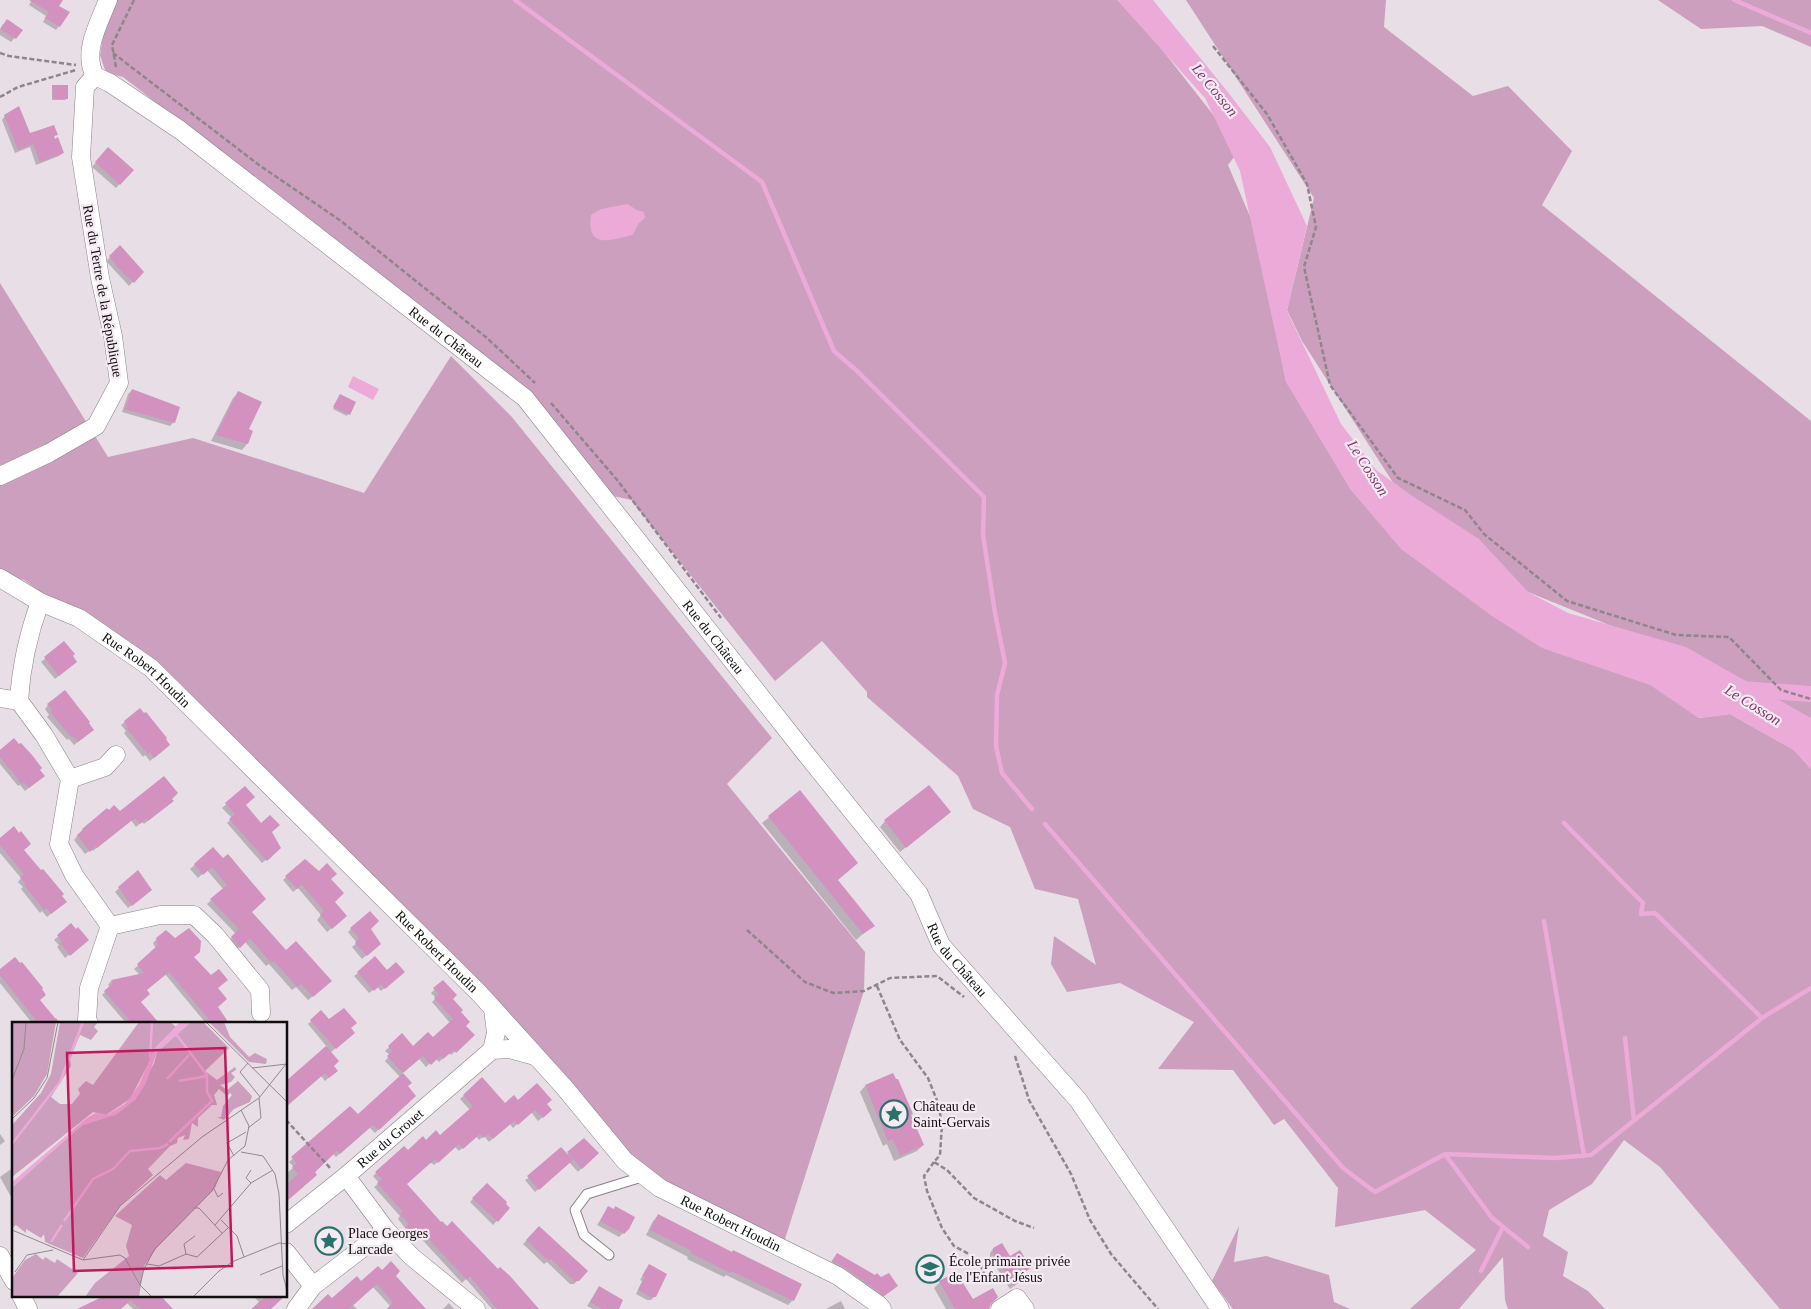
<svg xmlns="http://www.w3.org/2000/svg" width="1811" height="1309" font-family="'Times New Roman',serif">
  <rect width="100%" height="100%" fill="#e8dee5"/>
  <!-- green -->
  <path fill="#cb9fbd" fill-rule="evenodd" d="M117,0h1005l2,1 116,148 -12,16 33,77 25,140 71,99 342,237 31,-4 64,36 17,19v540h-31l-120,-142 -36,-27 -32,44 -43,26 -6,26 25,16 -5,24 25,15 17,18h-97l-3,-9 -2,-43 -44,52h-49l66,-59 -51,-40 -90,17 3,-39 -54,-69 -10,6 -41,-55 -75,-1 36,-47 -74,-39 -53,9 -16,-28 3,-28 42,29 -18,-66 -43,-10 -25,-62 -37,-18 -15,-33 -91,-79v-5l-45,-51 -47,40 -144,-181 -18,-4 -94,-112 -396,-307 -17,-4 -6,-18 4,-25zM627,204l9,6 2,14 -6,11z
    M1186,0h200l-2,27 89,69 35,-10 64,65 -30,54 269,216v309l-96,-62 -187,-76 -116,-80 -110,-171 -15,-31 27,-112z
    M1658,0h153v47l-49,-21 -61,3z
    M0,283l108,174 85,-19 171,55 87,-137 60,60 261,322 -45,46 138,168 -1,39 -80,251 -134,-56 -463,-489 -163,-117 -24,-6z
    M1239,1226l-5,36 32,-6 63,19 5,27 16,7h-117l-21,-28z"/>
  <!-- water -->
  <path fill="#ecaad8" d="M1117,0h36l74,91 43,56 37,79 -20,85 54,113 35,46 38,27 65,42 49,53 40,21 118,34 125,71v51l-17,-19 -64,-36 -31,4 -49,-33 -108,-37 -50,-32 -91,-67 -51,-60 -64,-107 -46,-211 -35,-73z
    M627,204l9,6 8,2 1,6 -7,6 -6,11c-22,6 -46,14 -41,-20l10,-6z
    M353,376l26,13 -6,11 -25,-13z"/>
  <!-- shadow -->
  <path fill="#0003" d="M32,0h29l-3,6 1,20 -3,4 -13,-8 3,-6 -17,-11z
    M3,24l18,6 -10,12 -11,-7v-5z
    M53,86l14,12 -2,2h-13v-13z
    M5,116l24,19 27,-1 -3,4 10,15 -4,3 -23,9 -6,-18 -15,6 -13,-33z
    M108,149l24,21 -16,18 -24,-21z
    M120,247l22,25 -13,14 -23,-25z
    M132,390l42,32 -4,4 -48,-14 6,-18z
    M239,392l8,38v14l-5,6 -31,-9 22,-43z
    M339,397l15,6 -7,13 -14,-7z
    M64,643l8,22 -17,14 -14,-17z
    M48,705l41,28 -15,12 -5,-6 -2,1 -20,-23 2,-2 -4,-6z
    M140,709l25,40 -15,12 -5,-6 -2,2 -19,-24 2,-2 -5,-6z
    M0,751l39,19 1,9 -15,12 -5,-6 -2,1 -18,-22z
    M245,788l-1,17 17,19 10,8 5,20 -14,11 -35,-40 5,-5 -10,-10z
    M800,792l36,89 37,44 -17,15 -94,-117z
    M171,799l-3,5 -24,20 -2,-2 -6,5 -5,-7 -38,31 -1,-2 -7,5 -11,-14 8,-10 25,-20 12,3z
    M949,812l-49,40 -20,-25 5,-6z
    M0,839l23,11 38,55 -14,12 -5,-6 -2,2 -19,-24 2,-2 -5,-5 3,-4 -21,-25z
    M213,849l38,63 35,40 41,33 -19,15 -12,-13 -4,3 -23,-26 -3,2 -21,-24 -10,9 -8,-9 9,-8 -29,-30 16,-15 -16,-19 -9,8 -8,-9z
    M319,873l23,47 -15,12 -10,-12 4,-5 -23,-27 -5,4 -10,-12 3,-3z
    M119,888l28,5 -19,15 -13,-16z
    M71,925l13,18 -19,15 -8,-11 2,-2 -5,-5z
    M351,929h18l7,18 -14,12 -10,-12 5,-4 -9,-11z
    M157,939l36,19 24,30v19l11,16h-26l2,-2 -39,-47 -19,16 -6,12 18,21h-32l-24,-28 8,-8 -2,-2 3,-4 29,-6 -6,-6 22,-20 -3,-6z
    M0,970l39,30 15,19 2,-1 4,5h-28l-32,-40z
    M387,972l13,3 -19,16 -4,-4 -8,6 -15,-17 4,-3z
    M443,981l21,45 9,9 -22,20 -2,-2 -10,9 -4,-4 -9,9 -7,-8 -17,14 8,10 -3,3 8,10 -40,37 -6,-6 -33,30 -3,-3 -47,47v-27l8,-7 -5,-5 61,-55 8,9 42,-39 -15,-16 5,-6 -5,-4 17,-16 11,12 20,-8 17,-16 -18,-21 4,-4 -5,-5z
    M321,1012l8,9 21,7v8l-20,17 3,21 -8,7 -4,-5 -35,7 41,-36 -19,-23z
    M482,1079l23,26 13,-3 28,2 5,6 -13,11 -7,-9 -18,16 -4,-5 -20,19 -5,-6 -5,4 -3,-4 -17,15 -4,-4 -21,18 -4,-3 -25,22 36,40 96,85h-45l-26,-30 -4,4 -45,-49 -7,6 -7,-8 3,-3 -8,-10 2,-3 -26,-29 5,-4 -6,-7 31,-28 3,4 19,-11 14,-4 30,-27 -10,-11z
    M865,1086l58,59 -6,6 -23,10 -7,-17 -4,2 -23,-54z
    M0,1134l5,7 -5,4z
    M584,1139l13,14 -19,19 -9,-10 -34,30 -10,-12 42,-25z
    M14,1167v29l-3,1 -11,-20z
    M487,1184l22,24 -16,17 -23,-23z
    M608,1208l5,2 2,-2 13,20 -9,9 -22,-12z
    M658,1216l73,37 69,31 -7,16 -5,5 -62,-30 -2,2 -37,-18 1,-2 -42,-22 7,-14z
    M539,1228l48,43 -13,13h-4l-23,-22 -3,2 -21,-20z
    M993,1249l36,19 -7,6 1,5 -13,10 -20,-32v-4z
    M834,1258l59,31 -13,10 -51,-34z
    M649,1266l6,30 -4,4h-4l-11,-6 6,-13 -2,-1z
    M382,1272l12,4 31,33h-37l3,-2 -18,-20 -20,18 4,4h-41z
    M940,1282l32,19 17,4v4h-43l-12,-21z
    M596,1292l21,17h-24l-6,-3z
    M110,1295l62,14h-39l-6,-6 -7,6h-32z
    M252,1295h32l-15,14h-18l8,-7z
    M841,1301l4,8h-19z
    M449,1303l5,6h-11z"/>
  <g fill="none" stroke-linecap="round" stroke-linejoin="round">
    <!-- stream -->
    <path stroke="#ecaad8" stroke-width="4.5" d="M515,0l247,182 72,169 23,20 127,126 -1,38 12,78 10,50 -8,32 -1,51 6,27 30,36
      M1734,0l77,33
      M1564,823l79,80 -2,11 14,-1 107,105
      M1045,824l298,344 32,24 70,-38 110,4 36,-3 171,-137 49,-30
      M1544,921l40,235
      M1625,1038l9,82
      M1445,1154l47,64 36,29
      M1481,1271l22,-44"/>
    <!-- canal -->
    <path stroke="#ecaad8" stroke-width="16" d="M1741,689l70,5"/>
  </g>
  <!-- building -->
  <path fill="#d291bf" d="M29,0h34l-4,6 11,6 -10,15 -15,-9 4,-6z
    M7,19l16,11 -7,9 -16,-10z
    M52,85h16v14h-15z
    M19,106l11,27 24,-8 4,10 -4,1 1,3 3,-2 6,16 -24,9 -7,-18 -15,6 -14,-35z
    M108,147l26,23 -14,15 -25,-23z
    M120,245l24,27 -10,11 -16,-15 -9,-12z
    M132,389l48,18 -5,16 -50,-14z
    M238,391l24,11 -13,27 4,2 -5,13 -32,-9z
    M340,394l16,8 -6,13 -17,-8z
    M64,641l11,13 -2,2 4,6 -18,14 -15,-19z
    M65,690l25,32 -1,1 5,7 -16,12 -5,-6 -2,1 -21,-25 2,-2 -5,-6z
    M140,708l4,5 2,-1 21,26 -1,1 4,6 -16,13 -4,-6 -2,2 -22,-26 2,-1 -4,-6z
    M14,738l5,6 2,-1 11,12 10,13 -2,2 5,6 -16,12 -5,-6 -2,2 -22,-27v-7z
    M164,776l14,17 -6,6 2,2 -26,20 -2,-2 -6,5 -5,-6 -38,30 -1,-2 -6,6 -13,-17 6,-5 -1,-1 25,-21 2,2 5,-5 6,6z
    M929,785l22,27 -45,36 -22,-28z
    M245,786l10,11 -9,8 15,18 9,-8 10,10 -8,7 9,16 -14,13 -38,-42 6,-5 -10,-11z
    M800,790l58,73 -20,17 37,46 -12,8 -95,-118z
    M14,826l5,7 2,-2 10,13 -7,6 17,20 2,-1 21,25 -2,2 5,6 -16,12 -5,-6 -2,2 -20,-25 1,-2 -5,-6 4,-3 -24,-29v-7z
    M213,847l10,11 5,-4 38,45 -14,13 34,38 10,-9 36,40 -19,16 -12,-13 -4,3 -23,-26 -3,2 -21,-25 -10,10 -9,-11 8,-8 -29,-30 17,-14 -15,-18 -9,8 -9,-11z
    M305,859l14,12 8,-8 10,11 -6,5 13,14 -9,9 12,14 -15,13 -12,-14 4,-4 -22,-26 -5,4 -12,-13z
    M138,870l14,20 -20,16 -14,-19z
    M370,911l9,10 -8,8 10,15 -14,12 -12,-13 4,-5 -9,-10z
    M71,923l5,6 2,-2 11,13 -19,16 -10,-13 2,-2 -5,-6z
    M189,928l12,13 -1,11 -6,5 17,18 8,-6 9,11 -10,8 9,11 -9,8 11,16h-17l-43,-51 -22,18 3,4 -9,8 18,21h-27l-28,-32 9,-8 -2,-3 33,-7 -7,-9 21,-19 -2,-7 10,-8 9,8z
    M375,956l12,14 9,-8 9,10 -20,17 -4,-5 -7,7 -17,-19z
    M15,957l5,6 2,-1 21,26 -1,1 4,6 -6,5 19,23h-21l-38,-48v-6z
    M443,980l14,15 -4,4 10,11 -2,2 9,10 -4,4 9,9 -19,18 -2,-3 -11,9 -3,-3 -9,9 -8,-9 -20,17 -16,-17 5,-5 -4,-5 14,-13 11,13 15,-14 5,5 20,-18 -19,-21 5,-4 -6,-6z
    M344,1008l13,15 -6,5 4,5 -19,16 -26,-29 11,-10 8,9z
    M326,1046l13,15 -5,5 4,5 -9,7 -4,-5 -39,34v-26z
    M403,1073l9,10 -4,3 8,10 -37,34 -6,-5 -33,29 -3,-3 -22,21 2,3 -31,27v-17l12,-11 -6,-7 5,-4 -6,-6 59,-51 8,8z
    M893,1073l3,6h2l15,35 -2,1 13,30 -24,11 -7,-17 -5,2 -23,-56z
    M482,1077l23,26 9,-8 4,5 19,-17 15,17 -5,4 5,6 -9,8 -8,-8 -17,15 -4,-4 -21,18 -5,-5 -5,4 -3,-4 -17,15 -4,-5 -21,19 -3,-4 -28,25 34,38 1,-1 5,5 5,-5 46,48 2,-2 10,9 29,33h-42l-27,-33 -3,4 -46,-49 -7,7 -9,-10 4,-4 -9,-10 3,-2 -26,-29 5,-4 -7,-7 29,-26 4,4 15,-14 3,4 10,-10 4,5 33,-29 -10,-11z
    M584,1138l15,15 -17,16 -15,-17z
    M561,1147l12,13 -34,30 -12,-14z
    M487,1183l20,19 -1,2 4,4 -12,14 -26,-24z
    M608,1206l6,3 1,-3 20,11 -6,12 -5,5 -24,-13z
    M658,1214l74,38 1,-2 69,34 -8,17 -63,-30 -1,2 -39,-20 1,-2 -42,-21z
    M539,1226l49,45 -9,10h-5l-23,-22 -2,2 -23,-21z
    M1002,1243l8,13 10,-6 11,18 -8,5 2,6 -11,7 -21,-33v-5z
    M837,1253l38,22 2,-2 4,4 8,-4 9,13 -14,10 -40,-29 -12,-6z
    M391,1261l9,10 -4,5 30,33h-39l6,-7 -16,-18 -28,25h-37l16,-15 4,4 25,-22 4,5 17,-15 4,4z
    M649,1264l18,10 -11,23h-5l-13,-7 7,-13 -3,-1z
    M956,1272l17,27 20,-11 5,9 -7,7 -2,5h-34l-16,-28z
    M599,1286l24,14 -4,9h-17l-12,-7z
    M106,1295h54l13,14h-34l-8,-9 -10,9h-44z
    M267,1295h19l-15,14h-19z"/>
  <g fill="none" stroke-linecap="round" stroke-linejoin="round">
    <!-- service casing -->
    <g stroke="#8a8187" stroke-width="11">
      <path id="service" d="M609,1255l-25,-20 -9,-25 12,-16 58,-18"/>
    </g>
    <!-- minor casing -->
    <g stroke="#8a8187" stroke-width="19">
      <g id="minor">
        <path id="s1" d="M95,76l15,7 70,47 345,268 281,356 113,140 22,51 137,155 142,209"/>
        <path d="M95,76c-13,-24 4,-53 13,-76"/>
        <path d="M0,476l49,-23 47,-27 23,-43 -6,-47 -13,-58 -19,-121 4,-70 10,-11"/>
        <path id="s2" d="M0,578l40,24 39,16 72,50 328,325 85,94 61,74 35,27 178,88 41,29 3,4"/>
        <path d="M40,602c-12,33 -19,64 -21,99l25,34 26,44 -11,65 15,31 36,51 -21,62 -2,32 2,3"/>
        <path d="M0,698l19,3"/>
        <path d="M70,779l35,-12 11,-12"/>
        <path d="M110,926l50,-11h34l21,20 45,55 1,23"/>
        <path d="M492,1050l17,-1 26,7"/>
        <path d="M346,1176l40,54 26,27 64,52"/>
        <path id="s3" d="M286,1224l60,-48 146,-126 4,-17 -3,-24"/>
        <path d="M286,1252l27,34"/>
        <path d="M0,1256l14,25"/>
        <path d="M21,1295l7,14"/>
        <path d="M296,1309l17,-23 73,-56"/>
        <path d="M1000,1309l17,-11 8,11"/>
      </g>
    </g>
    <!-- path -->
    <path stroke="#8e868b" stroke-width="2.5" stroke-dasharray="5 2.5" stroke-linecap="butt" d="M1213,46l54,68 40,70 9,43 -12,40 26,118 68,93 67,32 19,24 83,67 109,34 53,2 52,53 30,9
      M0,53l9,3 67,9
      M113,53l146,112 82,56 146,117 48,45
      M116,67l-4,-22 22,-45
      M0,97l18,-10 58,-17
      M551,403l67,78 103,137
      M747,930l58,52 28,11 31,-2 26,-13 47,-2 27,21
      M877,986l23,54 28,38 10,25 4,21 -2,31 -6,7 13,8 27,28 41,23 19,7
      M1015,1056l14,44 42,74 19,46 21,34 47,55
      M286,1120l45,49
      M934,1162l-10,14 3,15 15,37 12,18 24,13 7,17"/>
    <!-- service -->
    <use href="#service" stroke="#fff" stroke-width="9"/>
    <!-- minor -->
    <use href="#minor" stroke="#fff" stroke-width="18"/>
  </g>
  <!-- icons -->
  <defs>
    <g id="sight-ring" transform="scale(1.4375)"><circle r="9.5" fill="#f5ebf2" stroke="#29726c" stroke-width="1.5"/><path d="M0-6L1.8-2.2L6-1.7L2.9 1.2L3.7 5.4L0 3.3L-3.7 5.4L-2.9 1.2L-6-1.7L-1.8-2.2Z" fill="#29726c"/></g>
    <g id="school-ring" transform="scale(1.4375)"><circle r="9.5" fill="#f5ebf2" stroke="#29726c" stroke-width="1.5"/><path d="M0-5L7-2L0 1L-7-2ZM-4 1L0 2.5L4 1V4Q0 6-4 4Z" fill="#29726c"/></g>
  </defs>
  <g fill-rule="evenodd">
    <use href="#sight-ring" x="894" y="1114"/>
    <use href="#sight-ring" x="329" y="1241"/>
    <use href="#school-ring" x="930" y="1269"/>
  </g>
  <g text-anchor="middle" stroke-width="4.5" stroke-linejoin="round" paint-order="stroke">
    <!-- street labels -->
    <g font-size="14" fill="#100d0f" stroke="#f5ebf2">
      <text transform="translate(103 291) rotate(80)" y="5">Rue du Tertre de la République</text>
      <text dy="5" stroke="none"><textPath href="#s1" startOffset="438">Rue du Château</textPath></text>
      <text dy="5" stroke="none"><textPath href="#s1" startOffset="842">Rue du Château</textPath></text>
      <text dy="5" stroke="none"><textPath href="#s2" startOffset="174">Rue Robert Houdin</textPath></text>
      <text dy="5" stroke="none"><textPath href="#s2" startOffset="579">Rue Robert Houdin</textPath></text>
      <text dy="5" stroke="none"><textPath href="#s1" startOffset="1248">Rue du Château</textPath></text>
      <text dy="5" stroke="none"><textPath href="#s3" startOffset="135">Rue du Grouet</textPath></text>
      <text dy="5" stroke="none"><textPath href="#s2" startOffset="984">Rue Robert Houdin</textPath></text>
    </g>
    <!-- poi labels -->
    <g font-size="14" fill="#100d0f" stroke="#f5ebf2" text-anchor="start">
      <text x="913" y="1111">Château de<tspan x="913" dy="16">Saint-Gervais</tspan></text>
      <text x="348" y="1238">Place Georges<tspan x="348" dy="16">Larcade</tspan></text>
      <text x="949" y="1266">École primaire privée<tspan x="949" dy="16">de l'Enfant Jésus</tspan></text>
    </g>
    <!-- water labels -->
    <g font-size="15" font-style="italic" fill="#81346e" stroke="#f5ebf2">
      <text transform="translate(1215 90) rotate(51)" y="5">Le Cosson</text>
      <text transform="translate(1368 468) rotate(57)" y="5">Le Cosson</text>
      <text transform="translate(1753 705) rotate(32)" y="5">Le Cosson</text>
    </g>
  </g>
  <!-- overview -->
  <g transform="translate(12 1022)">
    <rect width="275" height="275" fill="#e8dee5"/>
    <path d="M0,0h44l-9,52 -13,22 -22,21zM48,0h38l-4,5 4,4 -7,9 -11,-5 -10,24 1,7 -20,31 9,7h12l8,-10 -2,-5 8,-8 7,4 46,-63h31l6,5 -18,18 -28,54 -24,16 -13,-3 -81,65v-52l29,-32 10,-19zM179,0h12l26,26 -24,23 12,9 18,-13 1,3 -5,3 4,4 -4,5 -11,3 7,5 11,-9 14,15 -2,6 -16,7 -10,11 -7,-3h4l2,-11 9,-11 -2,-2 -3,3 -8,-7 -5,6 3,10h-5l-14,13v9l-6,-4 -3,16 -6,1 2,-5 -7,3 -1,5 -7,3 -22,23 5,6 -34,32 -36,51 -38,-16 -1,-8 -3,4 -15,-9v4l-10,-8 -4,3v-42l75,-65 28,-6 12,-9 27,-42 3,-12zM197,0h15l6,15 19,20 6,-4 12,6 -1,5 -17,-2zM174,141l35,9 -6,16 -57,58 -14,20 -5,31h-54l10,-14 34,-27 -3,-10 6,-21 -17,-9 45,-41 6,5zM24,232l7,6 2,-3 10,6 2,-4 21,14 -21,24h-45v-19l13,-18z" fill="#cb9fbd"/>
    <path d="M168,0h11l-34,30 -11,31 -11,17 -20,15 -34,11 -69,62v-6l75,-64 9,-5 11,2 18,-11 14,-19 15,-36z" fill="#ecaad8"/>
    <path fill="none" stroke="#ecaad8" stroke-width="2.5" d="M138,36l2,-36M155,57l22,-24M167,59l28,-5M157,120l43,-41 -5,-9v-17l-31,-41M0,122l48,-62 23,-60M52,199l29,-42 20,-10 17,-18 30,-3 8,-4M39,220l11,-17"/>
    <path fill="none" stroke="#928a8f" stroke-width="1" d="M194,0l81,80M236,41l-8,9 20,25M240,46l35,-4M0,58l12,-31 2,-27M0,97l22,-21 13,-20 11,-56M236,106l13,-10 -2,-20 27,-34M229,130l22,4 12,18 4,20 4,81 4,16M222,134l-7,-13 19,-11M239,148l-5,8 5,5M202,167l4,8 5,-4M182,186h5l23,25M209,198l16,16 7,21M203,203l36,-42 22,-13M0,208l71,30M174,232l-2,-10 11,-8M71,238l37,-54 82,-69 57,-39M71,238l37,-5 5,3 15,27 12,12M135,242l12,2 27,-12 11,3 31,-29M3,250l12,-17 26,-5M248,253l22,-9M128,263l4,-16 10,-19 58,-59 16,-31 17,-14 4,-20 -8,-16M181,275l26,-26 15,-10 45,-18 8,1"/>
    <path fill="#c2185b" fill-opacity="0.15" stroke="#c2185b" stroke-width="2.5" d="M213,26l7,218 -158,5 -7,-218z"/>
    <rect width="275" height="275" fill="none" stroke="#100d0f" stroke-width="2.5"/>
  </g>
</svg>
